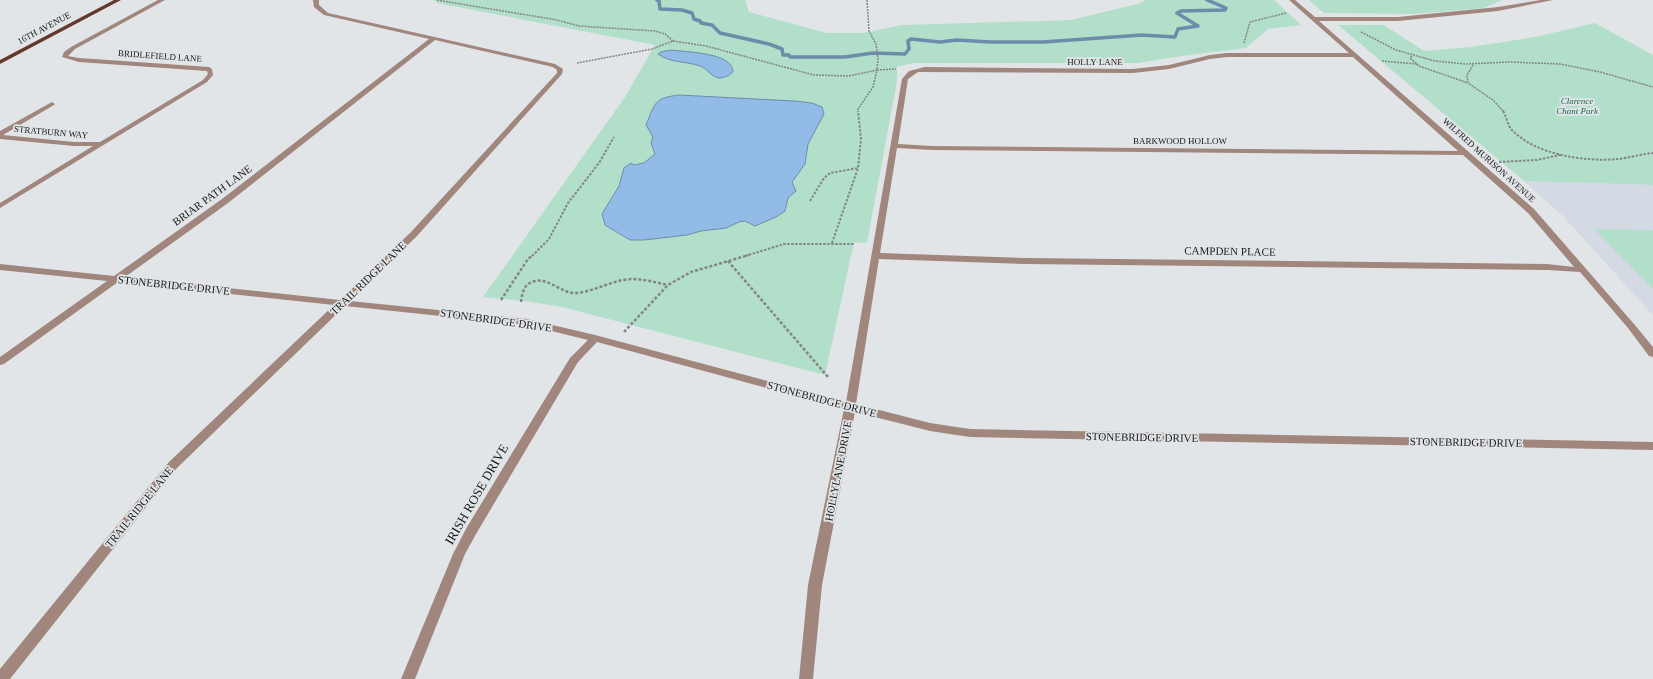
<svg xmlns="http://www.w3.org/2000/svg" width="1653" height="679" font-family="'Times New Roman',serif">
  <rect width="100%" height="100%" fill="#e2e5e8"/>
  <!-- built -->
  <path fill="#d3dae3" d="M1524,181l129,4v130l-90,-99z"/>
  <!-- green -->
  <path fill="#b2dfc9" d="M434,0h311l4,12 78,21h36l39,-8 169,-5 70,-17 4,-3h129l27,25 -33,4 -22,19 -64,8 -44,7h-225l-16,4v14l-30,162 -13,-1 -29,133 -263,-68 -37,-6 -42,-4 142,-200 30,-52 -218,-42z
    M1309,0h193l-18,8 -70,6 -90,-1z
    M1595,23l58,32v130l-129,-4 -186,-156h46l40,26 46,-4 65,-10z
    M1594,229l59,1v59z"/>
  <!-- water -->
  <path fill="#92bce7" stroke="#6d8baa" d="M670,50c14,2 63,2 63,22 -5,4 -8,6 -14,6 -8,-1 -12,-10 -19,-12 -14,-5 -30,-3 -42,-12l3,-2z
    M679,95l115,6 18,2 10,4 2,7 -16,30 -3,20 -13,18 4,9 -8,7 -3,13 -9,6 -21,9 -10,-5 -6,1 -13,6 -25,3 -14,4 -43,5h-14l-25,-15 -3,-11 17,-28 5,-18 7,-5 3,2 10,-2 11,-9 -4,-11 2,-6 -7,-12c9,-22 8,-27 33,-30z"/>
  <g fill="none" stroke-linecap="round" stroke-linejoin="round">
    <!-- stream -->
    <path stroke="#6d8baa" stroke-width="3.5" d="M657,0l2,1 1,8 22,1 10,3 2,6 6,2 1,2 11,2 8,8 49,11 13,5 1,6h6l1,2h55l28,-4 32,1 4,-5 -1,-8 3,-2 29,3 17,-2 33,2h53l99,-7 33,2 3,-8 20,-3 -21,-13 4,-2 44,-1 1,-2 -19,-8"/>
    <!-- path-far2 -->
    <path stroke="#838588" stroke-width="1.5" stroke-dasharray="2 1" stroke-linecap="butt" d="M437,0l120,20 22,6 76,5 10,3 8,7
      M867,0l2,31 7,13 2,15 -1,11 19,-1
      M1361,32l35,18 39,11 31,3 44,-2 50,2 40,8 53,15
      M1244,43l6,-21 36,-9
      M1412,56l-2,2 9,8 49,17
      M1382,61l35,3
      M577,63l75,-14 21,-8 33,5 108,29 35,1 28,-6 -4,17 -15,22v3
      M1473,65l-6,10 1,8 25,17 11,12"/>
    <!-- path-far1 -->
    <path stroke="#838588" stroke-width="2" stroke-dasharray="2.5 1.5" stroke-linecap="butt" d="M1503,111c4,6 4,14 9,19 24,25 73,32 105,29 12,-1 24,-5 36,-6
      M1499,162l38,-2 23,-5
      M810,201l14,-23 6,-5 28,-5
      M832,243l26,-75 3,-29 -3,-28
      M532,256l17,-17 19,-36 31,-40 15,-26
      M745,256l39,-12h71"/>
    <!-- path -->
    <path stroke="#838588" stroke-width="2.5" stroke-dasharray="3 2" stroke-linecap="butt" d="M728,261l100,116
      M501,300l27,-41 5,-4
      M521,302c1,-9 3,-19 14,-21 14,-3 26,12 40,12 17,-1 32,-10 48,-13 15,-3 30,2 45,5
      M624,332l44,-47 23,-13 58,-17"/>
    <!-- minor -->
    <path fill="#a0867c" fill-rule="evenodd" d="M158,0h7l-90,49 -7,7 11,2 130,9 3,2 1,6 -6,7 -207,126v-5l93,-57h-19l-74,-7v-8l52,-29 3,2 -1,1 -51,30 71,7h26l103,-62 5,-6 -1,-3 -128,-9 -17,-5 2,-5 7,-5z
      M313,0h6v5l9,8 227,51 8,5 -1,5 -145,162 -67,65 177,18 68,16 251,67 56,-323 7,-8 16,-4 208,2 36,-4 41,-10 17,-2h122l-60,-53h6l20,17h83l100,-10 43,-7h12l-55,11 -100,10h-79l215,188 100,115 19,23v10l-4,-1 -21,-28 -48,-56 -33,-2 -521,-6 -147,-5 -23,145 74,19 40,6 683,13v8l-683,-13 -40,-6 -75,-19 -33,173 -9,94h-14l9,-94 36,-176 -247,-67 -19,20 -102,172 -11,20 -50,125h-14l52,-125 14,-27 103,-169 18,-18 -61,-15 -182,-19 -168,162 -167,211h-10v-10l169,-207 165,-157 -216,-23 -114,82 -4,1v-8l107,-76 -107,-11v-6l114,12 108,-77 207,-160 -105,-24 -10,-8zM435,40l118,27 4,3v3l-146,159 -71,68 -215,-23 103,-74zM1227,57h126l105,94 -526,-5 -34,-2 10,-65 10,-7 215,1 36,-4 41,-10zM897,148l35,2 531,5 65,58 46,54 -27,-3 -521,-6 -146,-5z"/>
    <!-- major -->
    <path fill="#633a29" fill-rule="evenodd" d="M114,0h7l-121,64v-4z"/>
  </g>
  <g text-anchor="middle" stroke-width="3.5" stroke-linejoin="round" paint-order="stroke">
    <!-- far-street labels -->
    <g font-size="9" fill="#18191a" stroke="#e2e5e8">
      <text transform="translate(44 28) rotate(-28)" y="3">16TH AVENUE</text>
      <text transform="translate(160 56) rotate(4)" y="3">BRIDLEFIELD LANE</text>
      <text x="1095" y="65">HOLLY LANE</text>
      <text transform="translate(51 132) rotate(5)" y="3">STRATBURN WAY</text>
      <text x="1180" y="144">BARKWOOD HOLLOW</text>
      <text transform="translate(1489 160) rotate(42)" y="3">WILFRED MURISON AVENUE</text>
    </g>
    <!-- far-park labels -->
    <g font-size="9" font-style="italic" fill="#1a654a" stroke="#e2e5e8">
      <text x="1577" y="104">Clarence<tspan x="1577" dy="10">Chant Park</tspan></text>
    </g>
    <!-- street labels -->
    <g font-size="11" fill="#18191a" stroke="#e2e5e8">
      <text transform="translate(212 195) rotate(-36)" y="4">BRIAR PATH LANE</text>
      <text transform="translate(1230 251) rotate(1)" y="4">CAMPDEN PLACE</text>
      <text transform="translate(368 278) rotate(-44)" y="4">TRAIL RIDGE LANE</text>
      <text transform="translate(174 285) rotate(6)" y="4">STONEBRIDGE DRIVE</text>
      <text transform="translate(496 320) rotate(8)" y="4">STONEBRIDGE DRIVE</text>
      <text transform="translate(822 399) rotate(15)" y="4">STONEBRIDGE DRIVE</text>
      <text transform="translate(1142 437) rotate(1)" y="4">STONEBRIDGE DRIVE</text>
      <text transform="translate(1466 442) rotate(1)" y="4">STONEBRIDGE DRIVE</text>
      <text transform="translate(838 471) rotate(-79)" y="4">HOLLYLANE DRIVE</text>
      <text transform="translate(139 507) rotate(-51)" y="4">TRAIL RIDGE LANE</text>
    </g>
    <!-- near-street labels -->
    <g font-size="13" fill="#18191a" stroke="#e2e5e8">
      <text transform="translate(476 494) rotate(-60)" y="5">IRISH ROSE DRIVE</text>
    </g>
  </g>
</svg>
